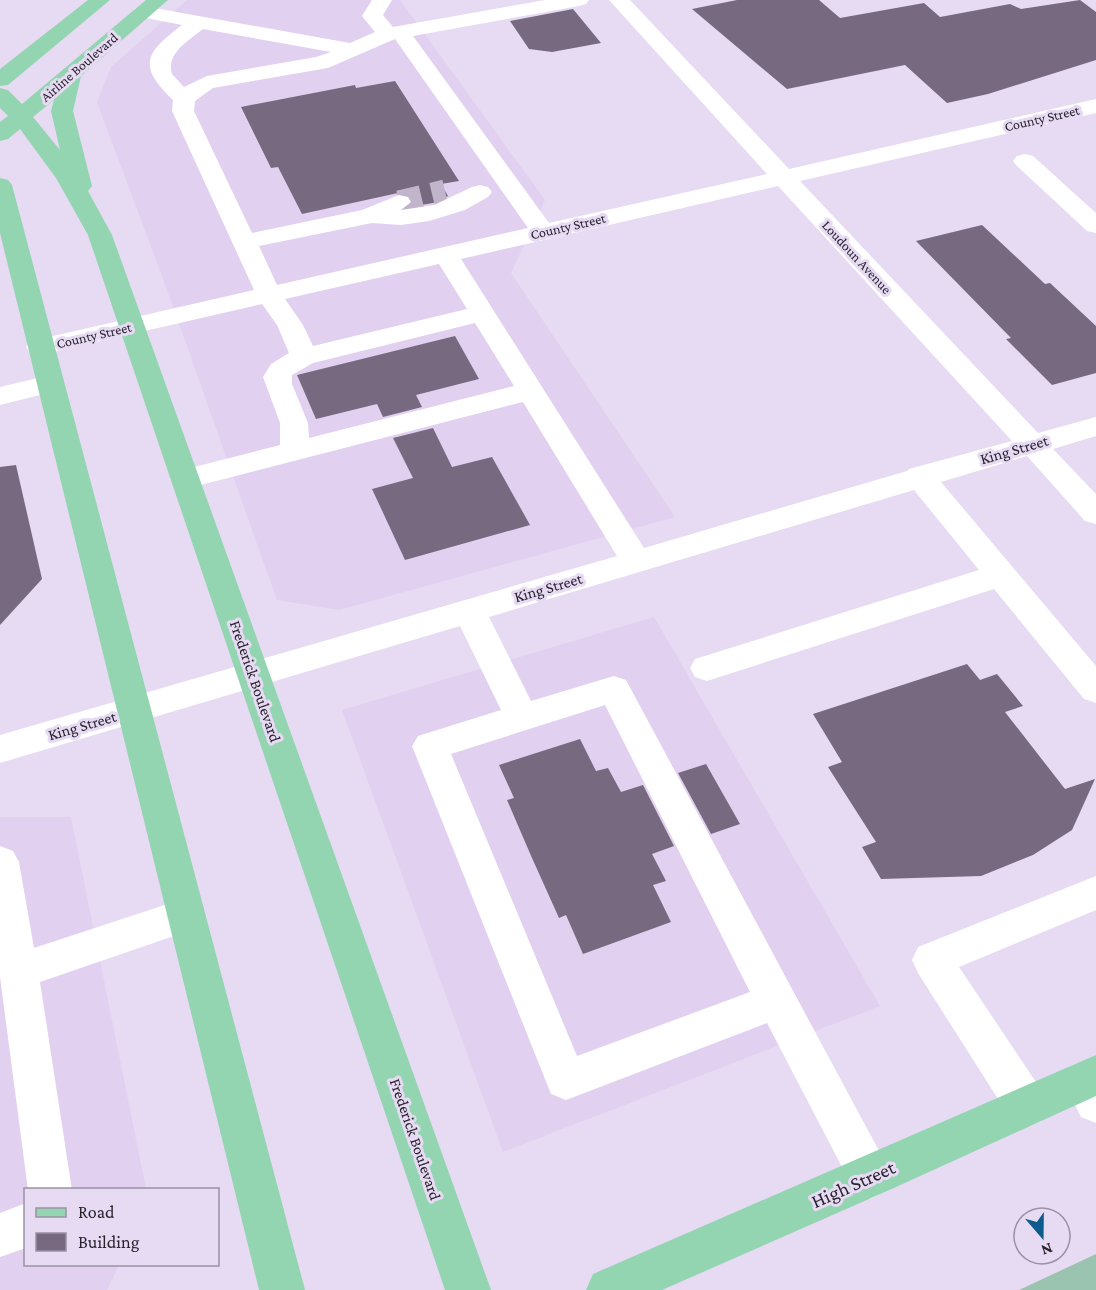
<svg xmlns="http://www.w3.org/2000/svg" width="1096" height="1290" font-family="'Crimson Pro',serif">
  <rect width="100%" height="100%" fill="#e7daf3"/>
  <!-- built -->
  <path fill="#e1d0f0" d="M187,0h213l145,200 -34,73 164,244 -336,93 -62,-10 -116,-327 -64,-171 14,-35z
    M654,617l226,389 -377,146 -161,-442z
    M0,817h71l75,372 -120,1v74l93,1 -12,25h-107z"/>
  <!-- green -->
  <path fill="#9ac4af" d="M1096,1254v36h-77z"/>
  <!-- building -->
  <path fill="#766980" d="M737,0h82l21,18 84,-15 16,14 70,-13 11,5 59,-9 16,12v48l-108,34 -41,9 -42,-38 -118,24 -95,-80z
    M573,9l28,34 -49,9 -23,-3 -19,-28z
    M395,81l64,100 -18,3 7,12 -15,7 -24,4 4,-5 -3,-6 -12,-3 -96,21 -24,-47 -7,1 -30,-61 114,-22 1,3z
    M982,225l63,59 5,-1 46,43v47l-44,12 -46,-46 5,-1 -95,-97z
    M455,336l24,43 -63,16 6,12 -39,10 -6,-13 -61,15 -19,-44z
    M433,428l19,39 40,-10 38,68 -125,35 -33,-71 41,-11 -20,-40z
    M16,465l26,114 -42,46v-158z
    M967,664l13,16 17,-6 26,32 -18,6 60,77 30,-10 -23,51 -39,25 -52,21 -100,3 -19,-32 14,-5 -48,-75 14,-5 -29,-48z
    M580,739l16,32 12,-3 13,24 22,-7 31,61 -22,8 14,27 -13,4 18,37 -88,32 -17,-39 -7,3 -27,-60 -25,-58 7,-2 -15,-33z
    M706,764l34,60 -29,10 -33,-61z"/>
  <g fill="none" stroke-linecap="round" stroke-linejoin="round">
    <!-- minor-tunnel -->
    <path stroke="#c1b5cb" stroke-width="23" stroke-dasharray="23 11" stroke-linecap="butt" d="M399,202l46,-11"/>
    <!-- minor -->
    <path fill="#fff" fill-rule="evenodd" d="M372,0h20l-9,15 10,12 152,-27h44l-3,4 -7,2 -166,30 136,187 218,-49 -158,-174h21l159,169 307,-70v14l-296,68 238,252 58,-16v19l-43,13 43,45v30l-11,-3 -58,-65 -86,26 155,184v37l-12,-4 -90,-110 -287,92 -12,-4 -5,-9 5,-9 284,-89 -65,-80 -425,127 42,84 83,-25 12,4 259,482 7,15 -7,15 -15,7 -15,-7 -88,-169 -201,77 -15,-6 -139,-348 6,-10 83,-26 -41,-84 -460,137v-28l617,-179 -94,-154 -338,87 -10,-3 -5,-7 5,-7 105,-27v-22l-17,-46 8,-13 18,-11 -12,-28 -15,-21 -222,51 -10,-2 -4,-6 4,-6 10,-2 214,-49 -82,-179 1,-11c-36,-34 -28,-47 9,-75l-46,-9 -3,-4 3,-4 7,-2 207,37 25,-11 -13,-16zM203,29l128,23 -15,5 -109,19 -23,11 -12,-13c-6,-21 16,-33 31,-45zM395,39l133,189 -251,57 -18,-39 113,-23 29,2 28,-4 36,-11 23,-13 4,-5 -4,-5 -8,-2 -8,2 -38,18 -33,5 10,-8 -3,-5 -9,-2 -37,15 -110,23 -58,-122 1,-10 18,-13 115,-20zM778,186l234,255 -103,28 -2,2 -263,77 -183,-289zM439,264l28,45 -154,37 -10,-21 -18,-26zM475,323l39,63 -205,52 -1,-15 -16,-39v-9l21,-12zM605,705l145,287 -173,64 -126,-302z
      M1025,154l8,2 63,57v20l-9,-2 -70,-65 -4,-5 4,-5z
      M50,375l10,3 4,6 -4,6 -60,15v-18z
      M0,846l13,5 6,11 15,86 152,-50 14,5 5,12 -5,12 -160,55 32,208h-44l-28,-213z
      M1096,876v34l-137,57 83,124 6,15 -6,15 -15,6 -15,-6 -94,-148 -6,-13 6,-13z
      M1084,1061l12,5v57l-15,-6 -18,-36 6,-14z
      M26,1203v45l-26,9v-44z"/>
    <!-- major -->
    <path fill="#93d5b1" fill-rule="evenodd" d="M88,0h22l-102,85 -8,1v-17z
      M146,0h22l-87,76 -8,35 19,75 -4,5 24,44 379,1055h-46l-357,-1055 -32,-57 -36,-49 -12,10 -8,2v-19l8,-6 -8,-8v-20l8,2 14,14zM54,100l-3,11 9,39 -27,-33z
      M0,178l8,2 4,5 293,1105h-46l-259,-1057z
      M1096,1055v41l-211,96 -223,98h-76l7,-16z"/>
  </g>
  <g text-anchor="middle" stroke-width="6" stroke-linejoin="round" paint-order="stroke">
    <!-- far-street labels -->
    <g font-size="14" fill="#28232d" stroke="#e7daf3">
      <text transform="translate(79 67) rotate(-41)" y="5">Airline Boulevard</text>
      <text transform="translate(1042 118) rotate(-13)" y="5">County Street</text>
      <text transform="translate(568 226) rotate(-13)" y="5">County Street</text>
      <text transform="translate(857 257) rotate(47)" y="5">Loudoun Avenue</text>
      <text transform="translate(94 335) rotate(-13)" y="5">County Street</text>
    </g>
    <!-- street labels -->
    <g font-size="16" fill="#28232d" stroke="#e7daf3">
      <text transform="translate(1014 449) rotate(-16)" y="6">King Street</text>
      <text transform="translate(548 587) rotate(-16)" y="6">King Street</text>
      <text transform="translate(256 681) rotate(71)" y="6">Frederick Boulevard</text>
      <text transform="translate(82 725) rotate(-16)" y="6">King Street</text>
      <text transform="translate(416 1139) rotate(71)" y="6">Frederick Boulevard</text>
    </g>
    <!-- near-street labels -->
    <g font-size="20" fill="#28232d" stroke="#e7daf3">
      <text transform="translate(853 1184) rotate(-24)" y="7">High Street</text>
    </g>
  </g>
  <!-- legend -->
  <rect x="24" y="1188" width="195" height="78" fill="#e7daf3" stroke="#9b91a4" stroke-width="1.5"/>
  <rect x="36" y="1208" width="30" height="9" fill="#93d5b1" stroke="#9b91a4" stroke-width="1.5"/>
  <text x="78" y="1218" font-size="18" fill="#28232d">Road</text>
  <rect x="36" y="1233" width="30" height="18" fill="#766980" stroke="#9b91a4" stroke-width="1.5"/>
  <text x="78" y="1248" font-size="18" fill="#28232d">Building</text>
  <!-- north arrow -->
  <g transform="translate(1042 1236) rotate(160)"><circle r="28" fill="#e7daf3" stroke="#9b91a4" stroke-width="1.5"/>
  <path d="M0-4.5L10 22L0 15L-10 22Z" fill="#0d5a8d"/>
  <text y="-9" font-size="16" font-weight="bold" text-anchor="middle" fill="#28232d">N</text>
  </g>
</svg>
